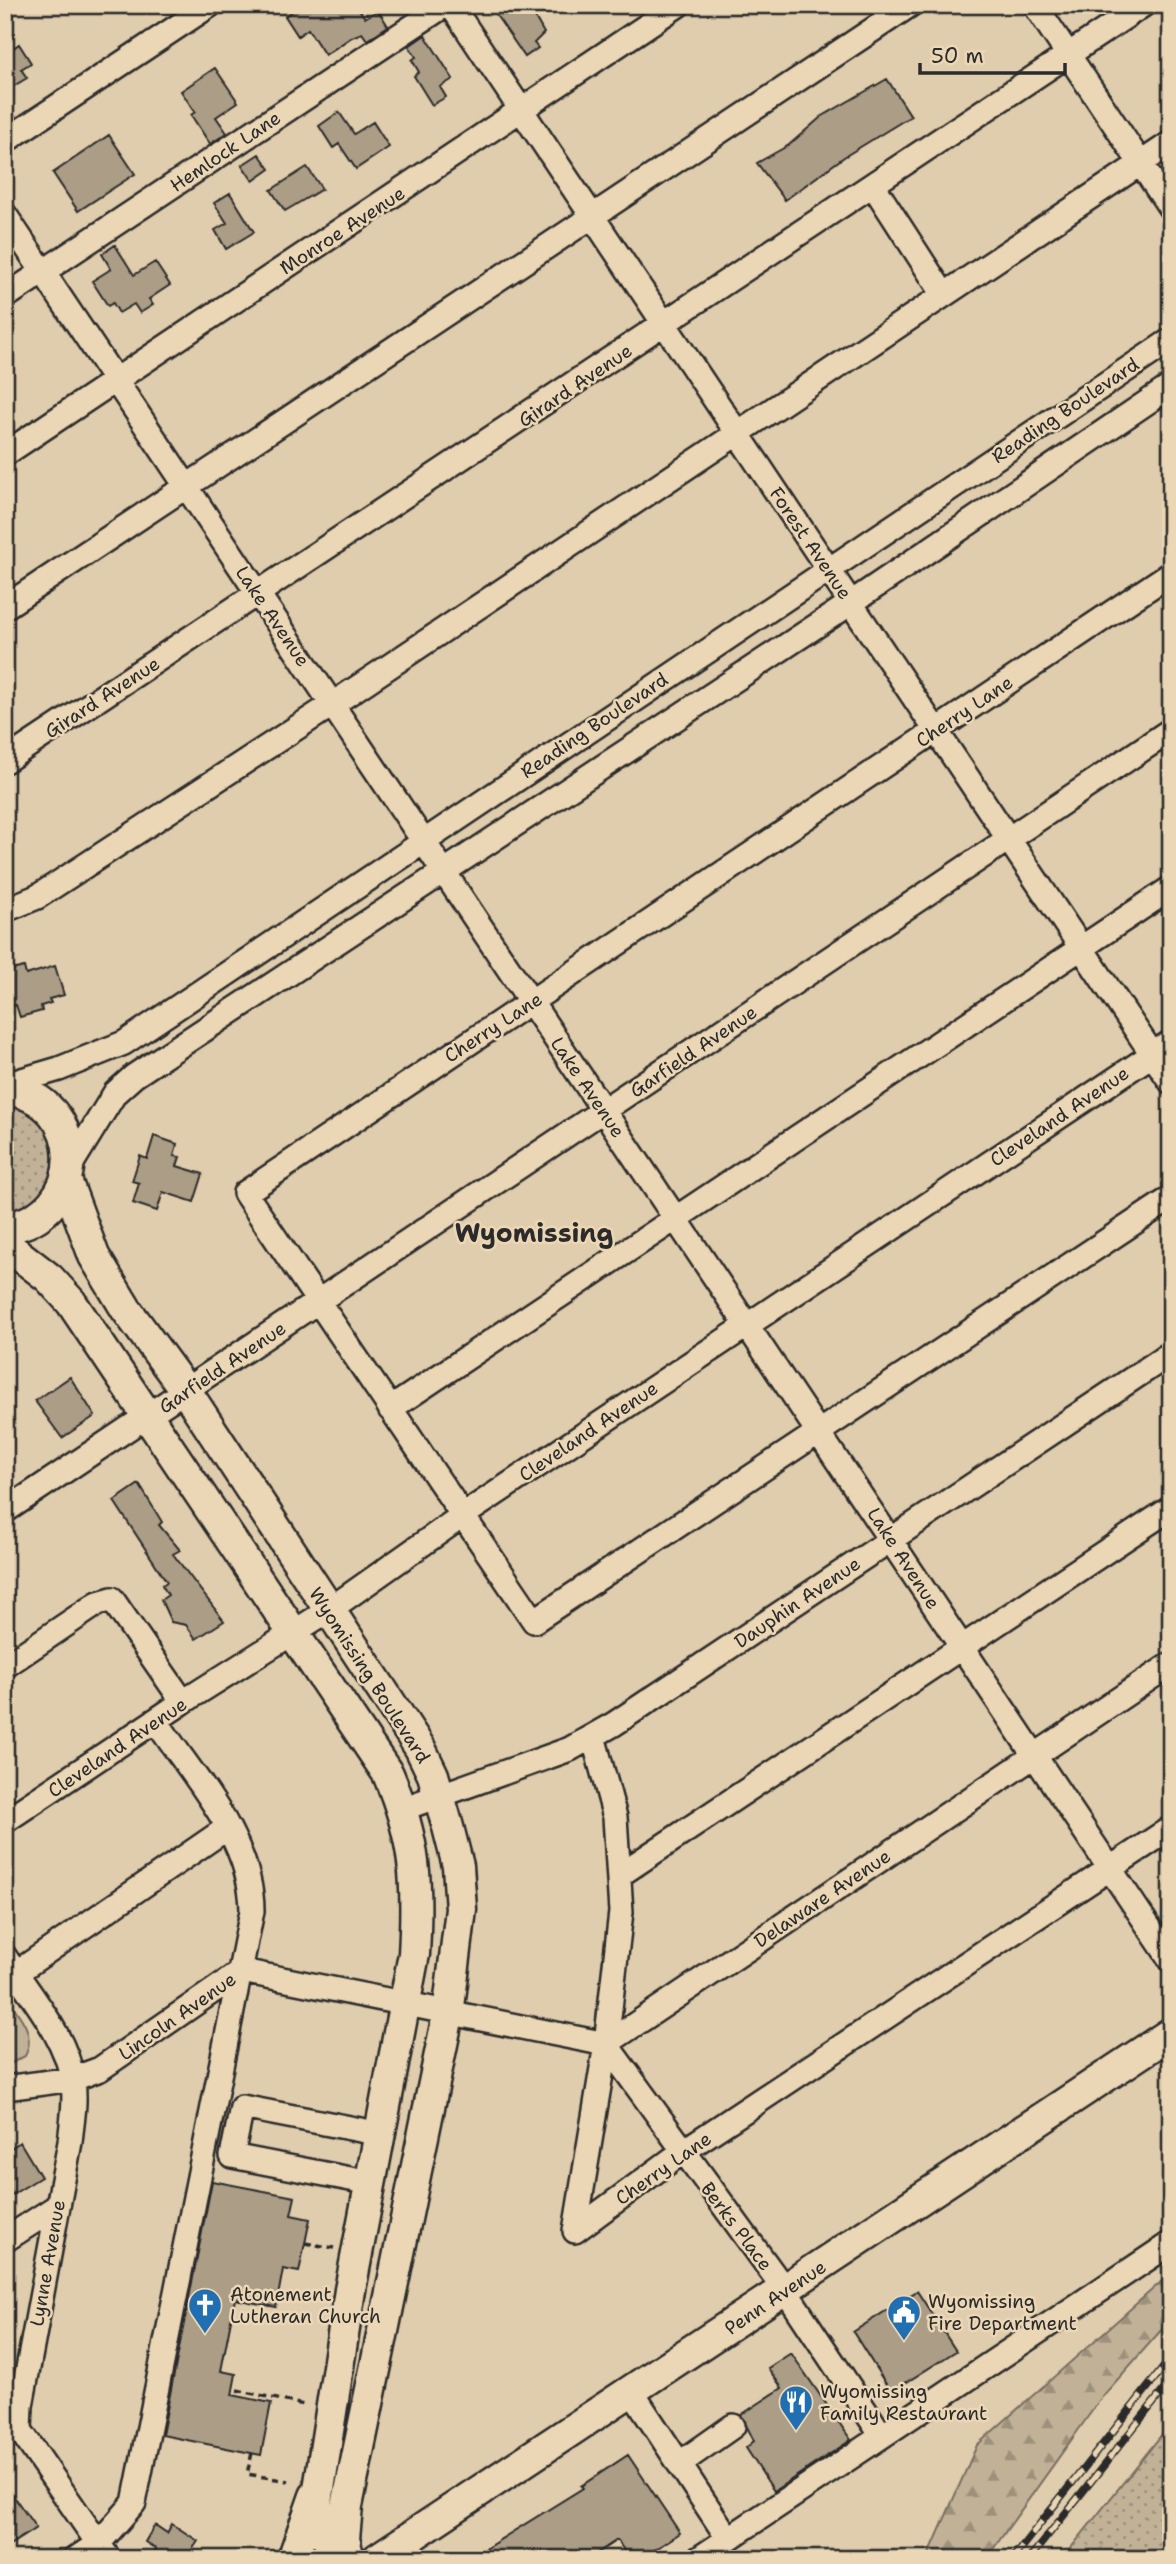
<svg xmlns="http://www.w3.org/2000/svg" width="1176" height="2564" font-family="'Shantell Sans',sans-serif">
  <defs>
    <pattern id="grass-dots" width="8" height="8" patternUnits="userSpaceOnUse" patternTransform="scale(1.75)"><rect width="8" height="8" fill="#c1b297"/><path d="M2 2h.1M6 6h.1" fill="none" stroke="#9d917b" stroke-width="1.8" stroke-linecap="round"/></pattern>
    <pattern id="forest-firs" width="22" height="20" patternUnits="userSpaceOnUse" patternTransform="scale(1.75)"><rect width="22" height="20" fill="#c1b297"/><path d="M5 1l3.5 6h-7zM16 11l3.5 6h-7z" fill="#9d917b"/></pattern>
  </defs>
  <rect width="100%" height="100%" fill="#e0cdad"/>
  <filter id="ink" filterUnits="userSpaceOnUse"><feTurbulence type="fractalNoise" baseFrequency=".0143" numOctaves="2"/><feDisplacementMap in="SourceGraphic" scale="14" xChannelSelector="R" yChannelSelector="G"/><feConvolveMatrix kernelMatrix="1 2 1 2 8 2 1 2 1" color-interpolation-filters="sRGB"/></filter>
  <g filter="url(#ink)">
    <!-- grass -->
    <path fill="url(#grass-dots)" stroke="#766e61" stroke-width="2" d="M5,1104c13,3 25,5 35,15 22,22 20,70 -9,86 -7,4 -17,6 -26,9z
      M1171,2423v136h-109z"/>
    <!-- forest -->
    <path fill="url(#forest-firs)" stroke="#766e61" stroke-width="2" d="M1171,2273v46l-69,78 -116,162h-59l50,-114z"/>
    <!-- park -->
    <path fill="#c1b297" stroke="#766e61" stroke-width="2" d="M5,1995c13,19 32,37 20,61l-19,10z"/>
    <!-- building -->
    <path fill="#ab9d86" stroke="#2b2b2b" stroke-width="2" d="M302,5h54l9,13 13,-8 10,16 -21,14 -5,-7 -10,4 -27,18 -17,-26 -10,7 -13,-20z
      M498,5h25l6,9 3,-2 12,21 -10,10 4,5 -13,9 -29,-42 6,-4z
      M425,35l28,44 -13,8 6,10 -14,8 -18,-29 5,-4 -7,-12 4,-3 -7,-11z
      M19,44l12,19 -10,6 6,9 -15,9 -7,-8v-34l4,6z
      M215,68l23,34 -22,15 11,16 -17,11 -19,-29 4,-3 -14,-21z
      M887,79l24,37 -67,41 -59,43 -28,-37 32,-18 32,-28z
      M339,112l15,22 19,-12 16,25 -33,22 -17,-25 -6,4 -14,-22z
      M109,135l26,39 -57,37 -25,-38z
      M259,154l11,15 -17,12 -11,-16z
      M307,167l15,22 -37,22 -14,-21z
      M230,193l24,39 -28,17 -11,-19 12,-7 -13,-20z
      M115,245l19,30 21,-13 15,23 -21,14 4,6 -13,8 -6,-9 -15,9 -6,-10 -5,3 -16,-25 19,-12 -9,-15z
      M55,966l9,29 -15,4 2,4 -10,3 1,5 -22,6 -4,-12 -7,2 -4,-14v-12l5,-2 -2,-8 16,-4 2,8z
      M154,1136l23,8 -3,12 6,1 -3,9 26,8 -9,28 -31,-10 -6,19 -24,-8 6,-20 -7,-2 8,-25 7,3z
      M70,1377l25,39 -33,22 -27,-37z
      M139,1484l23,38 -3,3 21,25 -7,4 51,67 -28,18 -10,-14 -15,-3 -10,-22 7,-5 -6,-10 5,-3 -53,-81z
      M20,2142l21,35 -36,22v-47z
      M212,2181l83,16 -4,18 19,4 -11,53 -16,-3 -7,38 -41,-8 -14,72 15,3 -4,21 39,8 -10,52 -99,-20z
      M917,2291l39,60 -65,41 -38,-60z
      M791,2353l60,87 -77,51 -28,-43 8,-7 -13,-26 41,-27 -14,-20z
      M628,2455l52,78 -39,26h-11l-13,-19 -29,19h-119l114,-71 -2,-2z
      M5,2484l31,44 -31,20z
      M172,2524l26,17 -12,18h-36l6,-10 -11,-7 10,-17 12,8z"/>
    <g fill="none" stroke-linecap="round" stroke-linejoin="round">
      <!-- minor casing -->
      <g stroke="#2b2b2b" stroke-width="28">
        <path id="minor" d="M451,5l720,1077
          M1035,5l136,204
          M5,141l205,-136
          M873,185l71,110
          M5,215l1166,1745
          M5,297l440,-292
          M5,454l673,-449
          M1171,573l-926,620 289,428 637,-423
          M5,607l905,-602
          M5,761l1138,-756
          M5,910l32,-13 296,-193 838,-561
          M5,1085l54,-16 65,-26 1047,-703
          M69,1168l46,-75 19,-17 717,-473 320,-217
          M390,1409l781,-521
          M5,1511l1166,-781
          M5,1666l93,-63 14,-4 71,103
          M593,1736l22,81 6,95 -15,132 -31,187 107,-79 489,-324
          M402,1809l168,-60 44,-25 557,-371
          M5,1821l178,-119 146,-92 133,-94 709,-474
          M621,1874l550,-366
          M5,1957c24,37 62,80 68,125 3,20 -1,40 -3,60l-49,264 -1,24 89,129
          M16,1973l211,-145
          M606,2044l179,246 97,146
          M5,2088l68,-9 27,-10 142,-98 364,73 565,-380
          M371,2183l-139,-27 10,-49 139,27
          M5,2240l51,-33
          M632,2392l96,146
          M679,2464l54,-38
          M75,2559l24,-16 35,-40 118,-592c0,-72 -58,-133 -96,-190
          M698,2559l473,-316"/>
      </g>
      <!-- major casing -->
      <g stroke="#2b2b2b" stroke-width="35">
        <path id="major" d="M5,1089c85,10 85,127 0,139
          M66,1180l28,76 32,53 60,82 234,357 13,27 15,52 10,39 3,43 -13,106 -101,491 -3,33 5,20
          M5,1244l44,34 22,24 317,472c28,66 30,109 26,180l-64,336 -33,212c2,25 9,38 25,57
          M293,2559l22,-63
          M377,2559l794,-526"/>
      </g>
      <!-- path -->
      <path stroke="#2b2b2b" stroke-width="3.5" stroke-dasharray="7 5" stroke-linecap="butt" d="M305,2243l29,5
        M237,2390l67,15
        M252,2453l-5,21 41,7"/>
      <!-- minor -->
      <use href="#minor" stroke="#ebd7b5" stroke-width="23"/>
      <!-- major -->
      <use href="#major" stroke="#ebd7b5" stroke-width="30"/>
      <!-- rail casing -->
      <g stroke="#2b2b2b" stroke-width="8">
        <path id="rail" d="M1012,2559l159,-201
          M1029,2559l142,-178"/>
      </g>
      <!-- rail -->
      <use href="#rail" stroke="#ebd7b5" stroke-width="5" stroke-dasharray="16" stroke-linecap="butt"/>
    </g>
  </g>
  <!-- icons -->
  <defs>
    <g id="church-pin" transform="scale(1.75)"><path d="M0 17L-7.5 6A9.5 9.5 0 1 1 7.5 6Z" fill="#1f6fb2" stroke="#ebd7b5"/><path d="M-1.2-6h2.4v3.5h3.3v2.4h-3.3V6h-2.4V-.1h-3.3v-2.4h3.3Z" fill="#fff"/></g>
    <g id="civic-pin" transform="scale(1.75)"><path d="M0 17L-7.5 6A9.5 9.5 0 1 1 7.5 6Z" fill="#1f6fb2" stroke="#ebd7b5"/><path d="M-.6-6.5H3V-4.5H.6V-3L4-1V1h2V6H-6V1h2V-1L-.6-3ZM-1.2 2.5V6h2.4V2.5Z" fill="#fff"/></g>
    <g id="restaurant-pin" transform="scale(1.75)"><path d="M0 17L-7.5 6A9.5 9.5 0 1 1 7.5 6Z" fill="#1f6fb2" stroke="#ebd7b5"/><path d="M-5-6h1v4h1v-4h1v4h1v-4h1v5L-1.5 .5V6h-2V.5L-5-1ZM5-6V6H3V1.5H1.5Q1.5-4 5-6Z" fill="#fff"/></g>
  </defs>
  <g fill-rule="evenodd">
    <use href="#church-pin" x="205" y="2305"/>
    <use href="#civic-pin" x="904" y="2312"/>
    <use href="#restaurant-pin" x="796" y="2402"/>
  </g>
  <g text-anchor="middle" stroke-width="5" stroke-linejoin="round" paint-order="stroke">
    <!-- street labels -->
    <g font-size="19" fill="#2b2b2b" stroke="#ebd7b5">
      <text transform="translate(225 151) rotate(-34)" y="7">Hemlock Lane</text>
      <text transform="translate(342 230) rotate(-33)" y="7">Monroe Avenue</text>
      <text transform="translate(575 385) rotate(-34)" y="7">Girard Avenue</text>
      <text transform="translate(1065 410) rotate(-34)" y="7">Reading Boulevard</text>
      <text transform="translate(811 543) rotate(56)" y="7">Forest Avenue</text>
      <text transform="translate(273 616) rotate(56)" y="7">Lake Avenue</text>
      <text transform="translate(102 697) rotate(-33)" y="7">Girard Avenue</text>
      <text transform="translate(964 711) rotate(-34)" y="7">Cherry Lane</text>
      <text transform="translate(594 725) rotate(-34)" y="7">Reading Boulevard</text>
      <text transform="translate(493 1027) rotate(-33)" y="7">Cherry Lane</text>
      <text transform="translate(693 1051) rotate(-34)" y="7">Garfield Avenue</text>
      <text transform="translate(588 1087) rotate(56)" y="7">Lake Avenue</text>
      <text transform="translate(1059 1116) rotate(-34)" y="7">Cleveland Avenue</text>
      <text transform="translate(222 1367) rotate(-34)" y="7">Garfield Avenue</text>
      <text transform="translate(588 1431) rotate(-34)" y="7">Cleveland Avenue</text>
      <text transform="translate(904 1558) rotate(57)" y="7">Lake Avenue</text>
      <text transform="translate(797 1602) rotate(-34)" y="7">Dauphin Avenue</text>
      <text transform="translate(370 1675) rotate(57)" y="7">Wyomissing Boulevard</text>
      <text transform="translate(117 1747) rotate(-34)" y="7">Cleveland Avenue</text>
      <text transform="translate(822 1898) rotate(-34)" y="7">Delaware Avenue</text>
      <text transform="translate(177 2016) rotate(-35)" y="7">Lincoln Avenue</text>
      <text transform="translate(663 2168) rotate(-35)" y="7">Cherry Lane</text>
      <text transform="translate(737 2226) rotate(53)" y="7">Berks Place</text>
      <text transform="translate(47 2263) rotate(-80)" y="7">Lynne Avenue</text>
      <text transform="translate(775 2297) rotate(-34)" y="7">Penn Avenue</text>
    </g>
    <!-- poi labels -->
    <g font-size="19" fill="#2b2b2b" stroke="#ebd7b5" text-anchor="start">
      <text x="230" y="2301">Atonement<tspan x="230" dy="22">Lutheran Church</tspan></text>
      <text x="928" y="2308">Wyomissing<tspan x="928" dy="22">Fire Department</tspan></text>
      <text x="820" y="2398">Wyomissing<tspan x="820" dy="22">Family Restaurant</tspan></text>
    </g>
    <!-- district labels -->
    <g font-size="26" font-weight="bold" fill="#2b2b2b" stroke="#ebd7b5">
      <text x="534" y="1242">Wyomissing</text>
    </g>
  </g>
  <!-- margin -->
  <rect width="1176" height="2564" fill="none" stroke="#ebd7b5" stroke-width="28"/>
  <rect x="14" y="14" width="1148" height="2536" fill="none" stroke="#2b2b2b" stroke-width="2.5" filter="url(#ink)"/>
  <!-- scale -->
  <path d="M920 63v10h145v-10" fill="none" stroke="#2b2b2b" stroke-width="3.5"/>
  <text x="931" y="63" font-size="21" fill="#2b2b2b" stroke="#ebd7b5" stroke-width="5" paint-order="stroke">50 m</text>
</svg>
